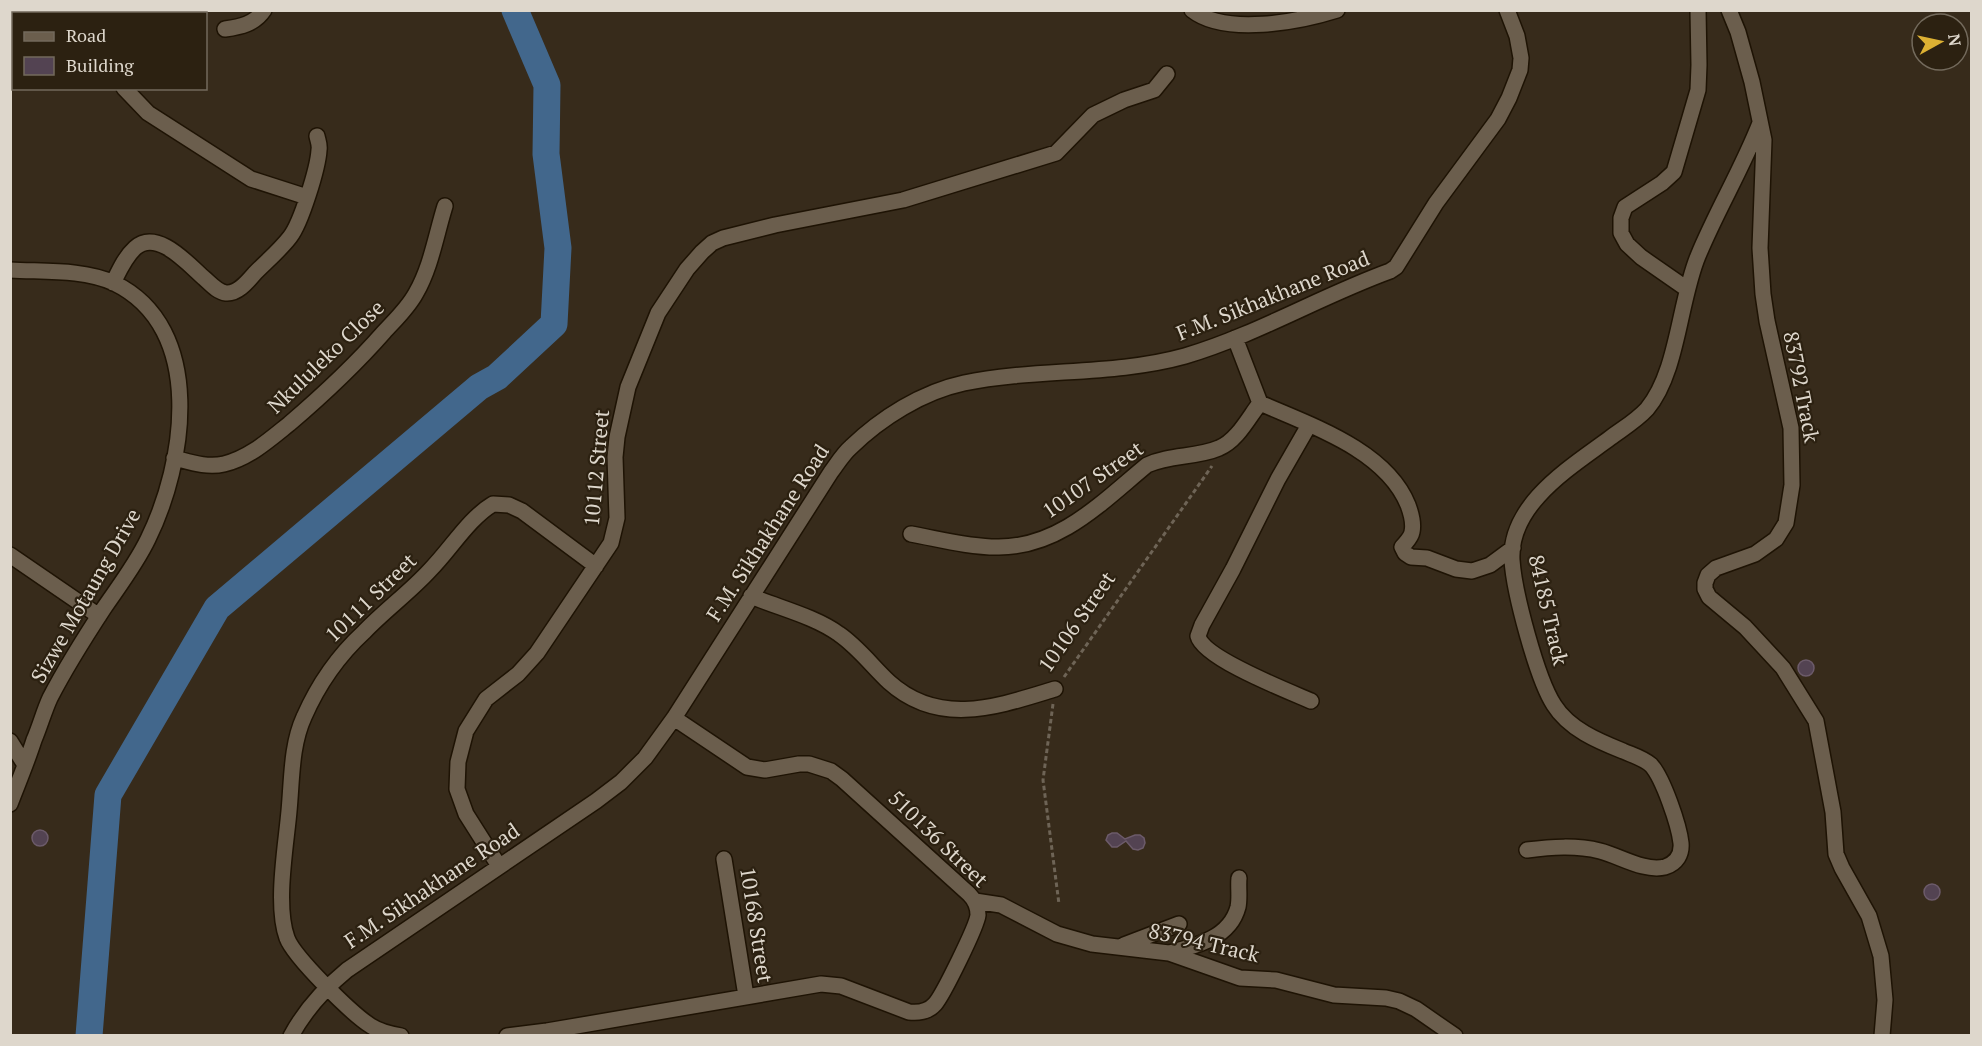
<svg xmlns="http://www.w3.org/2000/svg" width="1982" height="1046" font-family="'PT Serif',serif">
  <rect width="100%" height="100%" fill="#372b1b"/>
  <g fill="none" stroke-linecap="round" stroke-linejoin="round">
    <!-- river -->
    <path stroke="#42678c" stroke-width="27" d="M89,1036l19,-241 109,-187 262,-221 18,-10 57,-53 4,-76 -12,-94 1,-69 -32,-75"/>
  </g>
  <!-- building -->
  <path fill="#534352" stroke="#6c5b6a" stroke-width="1.5" d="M1798 668a8 8 0 1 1 16 0a8 8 0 1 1-16 0Z
    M32 838a8 8 0 1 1 16 0a8 8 0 1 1-16 0Z
    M1112,833h5l8,6 10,-4h5l4,3 1,5 -2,5 -5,2 -5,-1 -7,-8 -9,6h-5l-6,-7 2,-5z
    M1924 892a8 8 0 1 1 16 0a8 8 0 1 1-16 0Z"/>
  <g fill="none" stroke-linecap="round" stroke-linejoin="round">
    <!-- minor casing -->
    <g stroke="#1e1304" stroke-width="18">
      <path id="minor" d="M59,10l3,4
        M1192,10c33,26 107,12 145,0
        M1729,10l9,22 14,50 12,58 -4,108 3,46 4,27 24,107 1,57 -6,38 -10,16 -21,15 -39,14 -8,7 -3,8v6l4,8 36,30 38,41 33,53 17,91 3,42 6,14 27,48 12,40 4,44 -3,36
        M225,29c15,-2 30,-5 39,-19
        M124,88l24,25 103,66 56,18
        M10,270c34,2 73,-1 104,13 93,45 71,181 34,256 -12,25 -29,47 -44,69 -19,29 -38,59 -54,90 -6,13 -10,28 -16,42 -7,22 -16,43 -24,64
        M113,283c6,-12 12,-26 22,-35 22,-20 53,16 69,30 6,5 13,14 22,15 12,1 22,-12 29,-20 12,-12 25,-23 35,-36 11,-14 28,-69 29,-87 1,-5 -1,-9 -2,-14
        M1687,289l-46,-32 -14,-13 -6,-11v-15l4,-11 37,-24 12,-11 24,-82 1,-25 -1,-55
        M1260,403c50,22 126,47 148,102 3,8 6,18 4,27 -1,6 -6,10 -10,15l3,6 6,4 16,1 29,11 16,2 18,-6 23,-17
        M1309,425l-31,54 -45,90 -31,56 -4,11c5,22 90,55 113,65
        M174,458c16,4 33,10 50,6 25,-6 45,-24 65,-40 34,-29 66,-59 95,-92 11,-12 24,-24 32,-39 15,-26 20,-58 29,-87
        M911,534c28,5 57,13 86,13 62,1 105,-45 150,-82 23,-11 49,-7 72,-17 18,-7 30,-31 41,-45l-25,-65
        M10,555l89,61
        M751,596c28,12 63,20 88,38 19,13 33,32 50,48 51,46 110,24 166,7
        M10,741l15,24
        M1527,850c24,-3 49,-5 73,1 20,5 44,21 65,16 12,-4 17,-13 16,-24 -2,-18 -18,-65 -30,-78 -8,-7 -19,-10 -28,-14 -25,-10 -54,-22 -69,-46 -17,-26 -40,-113 -42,-145 -3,-56 59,-93 98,-122 12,-9 26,-17 37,-29 31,-37 32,-107 51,-153 19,-46 44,-87 62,-133
        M724,859l22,137
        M499,866l-33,-52 -9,-25 1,-27 8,-31 20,-32 32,-25 19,-21 74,-110 6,-25 -2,-61 2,-20 11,-50 30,-74 29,-44 15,-17 10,-9 11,-5 52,-13 128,-25 153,-47 37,-38 31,-15 30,-10 13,-16
        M975,901l26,4 56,29 35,10 77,9 71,25 36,2 58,15 52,3 13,3 17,8 39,27
        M1124,945l55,-21
        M1169,953c27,-7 61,-15 69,-46 2,-9 0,-20 1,-29
        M291,1036c14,-26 33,-47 56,-66l249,-169 25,-19 24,-24 29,-40 157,-246c6,-8 12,-18 20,-25 30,-29 71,-55 113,-64 73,-15 149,-7 221,-27 71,-21 136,-60 205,-85l6,-4 40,-64 62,-84 11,-21 11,-28 1,-12 -4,-22 -10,-26
        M401,1036c-11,-2 -21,-4 -30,-10 -19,-12 -77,-69 -84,-88 -12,-33 -1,-92 2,-127 3,-31 2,-66 15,-94 14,-32 35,-62 60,-85 21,-22 46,-40 66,-62 20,-20 39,-52 63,-66l16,1 13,6 74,55
        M507,1036l40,-5 274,-47 20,2 68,26c9,1 19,0 26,-8 8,-9 42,-78 43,-89 0,-9 -3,-15 -9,-21l-127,-115 -11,-8 -22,-7h-10l-34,6 -18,-3 -73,-49"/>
    </g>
    <!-- path -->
    <path stroke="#6e6456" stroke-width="3" stroke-dasharray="4.5 3" stroke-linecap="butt" d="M1064,677l148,-211
      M1053,704l-10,76 16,124"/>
    <!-- minor -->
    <use href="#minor" stroke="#6b5e4d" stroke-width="15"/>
  </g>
  <g text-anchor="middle" stroke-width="4.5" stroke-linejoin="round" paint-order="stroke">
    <!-- street labels -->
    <g font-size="21" fill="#ded7cc" stroke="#2c2111">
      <text transform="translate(1273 296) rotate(-22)" y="7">F.M. Sikhakhane Road</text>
      <text transform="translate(326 357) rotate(-44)" y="7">Nkululeko Close</text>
      <text transform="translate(1801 387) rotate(79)" y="7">83792 Track</text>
      <text transform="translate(597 468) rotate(-85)" y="7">10112 Street</text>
      <text transform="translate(1093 480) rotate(-35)" y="7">10107 Street</text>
      <text transform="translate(768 533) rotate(-57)" y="7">F.M. Sikhakhane Road</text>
      <text transform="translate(86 596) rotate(-60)" y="7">Sizwe Motaung Drive</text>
      <text transform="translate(371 598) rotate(-44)" y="7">10111 Street</text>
      <text transform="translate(1548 610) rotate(77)" y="7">84185 Track</text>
      <text transform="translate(1077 622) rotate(-55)" y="7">10106 Street</text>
      <text transform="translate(938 839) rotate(44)" y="7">510136 Street</text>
      <text transform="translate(432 886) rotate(-34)" y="7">F.M. Sikhakhane Road</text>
      <text transform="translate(756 925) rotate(81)" y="7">10168 Street</text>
      <text transform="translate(1204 943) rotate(13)" y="7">83794 Track</text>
    </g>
  </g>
  <!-- border -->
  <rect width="1982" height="1046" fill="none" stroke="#ded7cc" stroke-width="24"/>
  <!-- legend -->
  <rect x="12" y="12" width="195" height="78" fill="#2c2111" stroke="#736a5c" stroke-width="1.5"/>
  <rect x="24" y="32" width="30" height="9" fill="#6b5e4d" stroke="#736a5c" stroke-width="1.5"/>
  <text x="66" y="42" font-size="18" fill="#ded7cc">Road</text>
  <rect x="24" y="57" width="30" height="18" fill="#534352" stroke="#736a5c" stroke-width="1.5"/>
  <text x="66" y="72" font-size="18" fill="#ded7cc">Building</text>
  <!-- north arrow -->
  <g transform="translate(1940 42) rotate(82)"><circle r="28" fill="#2c2111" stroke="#736a5c" stroke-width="1.5"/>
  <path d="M0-4.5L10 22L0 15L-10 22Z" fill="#ddb133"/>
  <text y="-9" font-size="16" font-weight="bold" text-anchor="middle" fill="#ded7cc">N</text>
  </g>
</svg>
